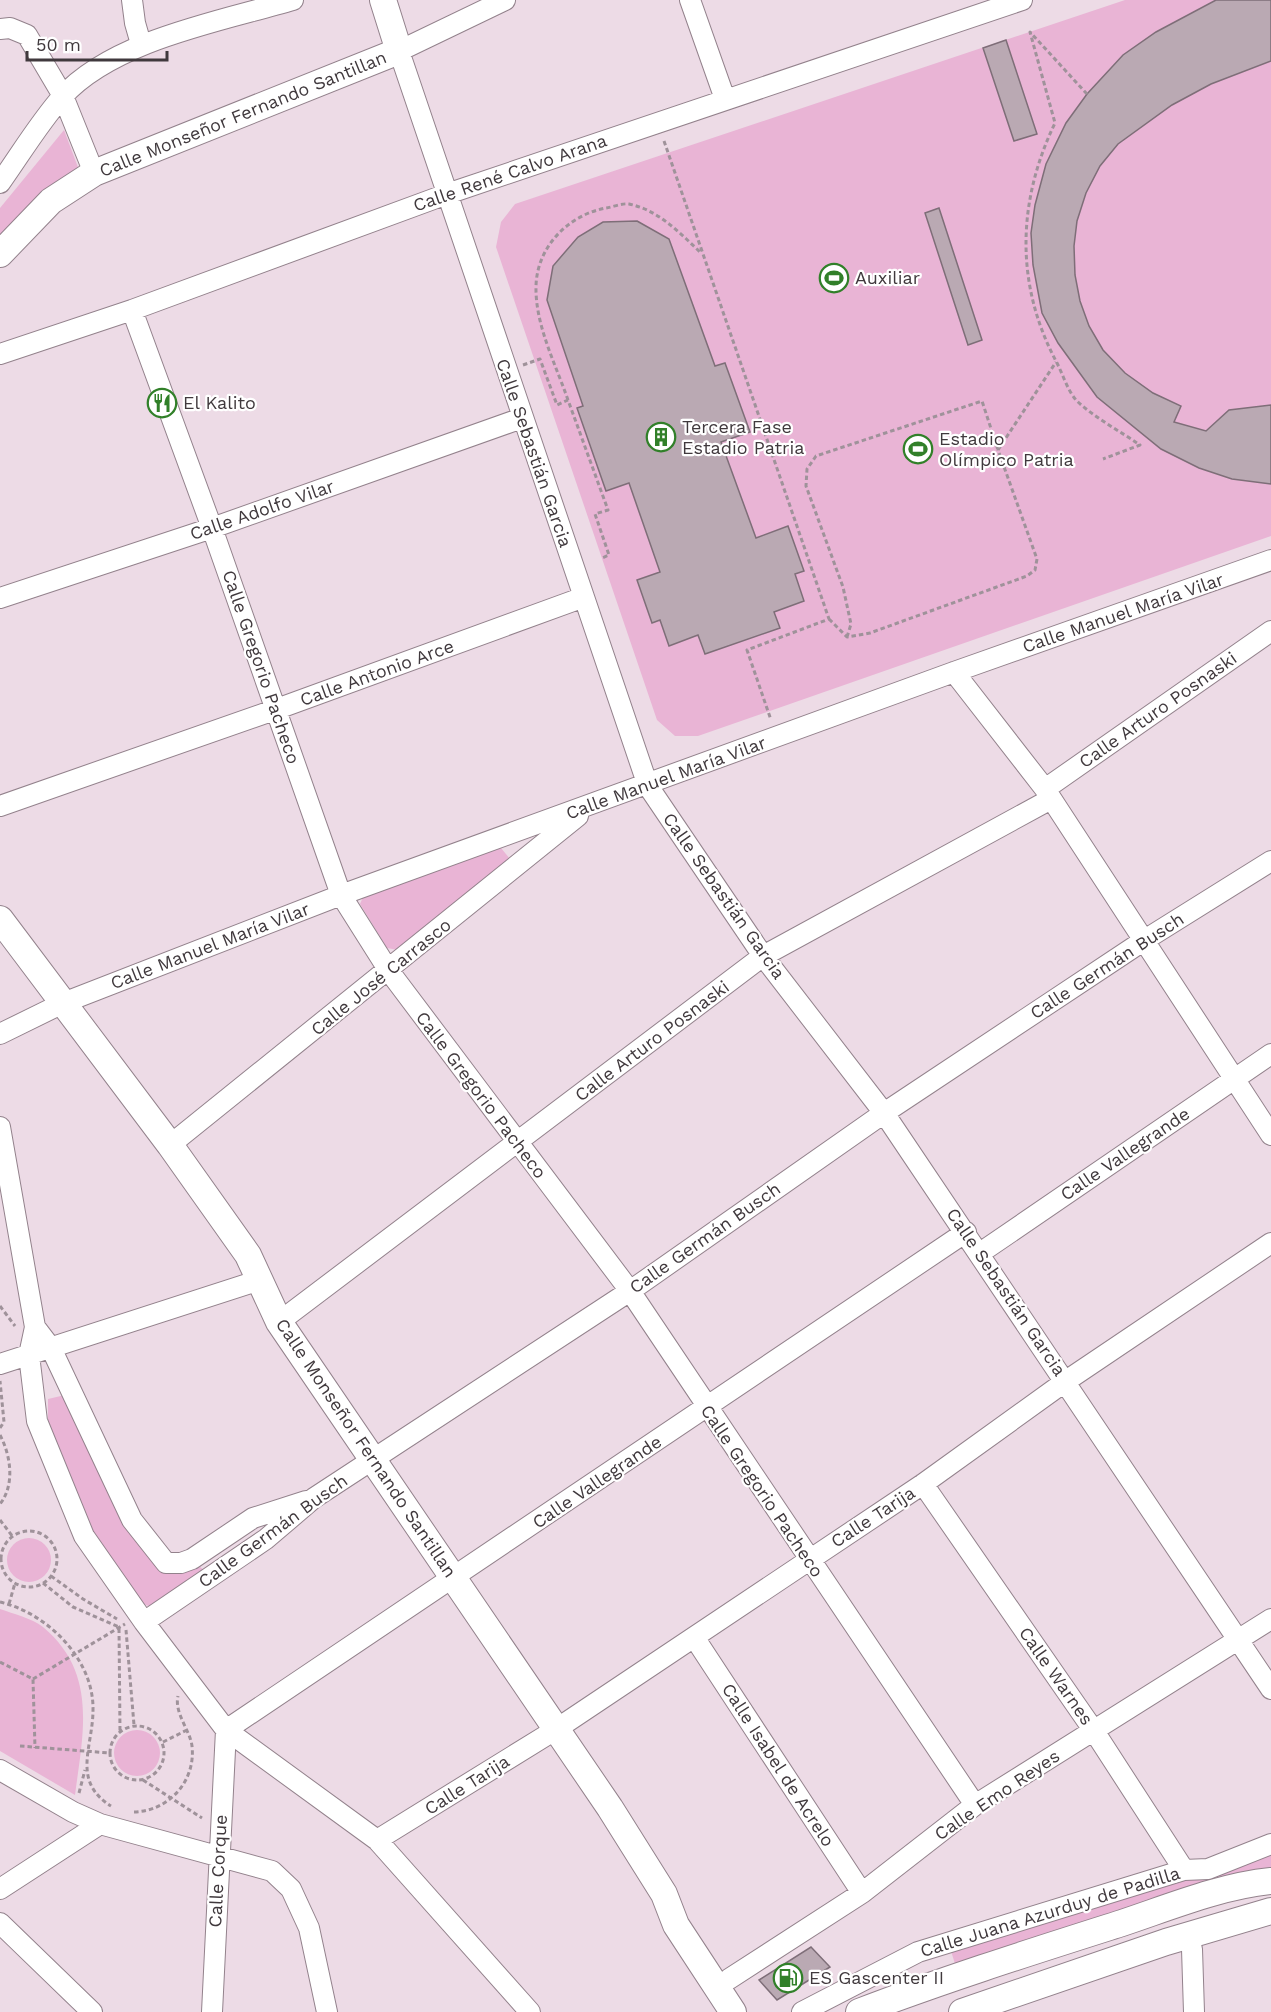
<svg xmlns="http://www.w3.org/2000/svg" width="1271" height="2012" font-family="'Work Sans',sans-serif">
  <rect width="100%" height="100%" fill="#eddbe6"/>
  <!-- green -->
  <path fill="#e9b4d5" d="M1125,0h146v536l-573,200h-23l-18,-16 -161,-473 5,-25 14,-18z
    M64,130l15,40 -79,70v-32z
    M501,848l9,11 -112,91 -11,-2 -27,-44 4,-9z
    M65,1395l94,174 21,5 19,-8 7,6 -55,35 -12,-5 -44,-67 -47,-114v-22z
    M7 1560a22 22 0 1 1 44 0a22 22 0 1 1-44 0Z
    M0,1609c14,5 31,9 43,18 55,46 40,106 32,168l-75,-44z
    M114 1753a23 23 0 1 1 46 0a23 23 0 1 1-46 0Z
    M1271,1852v21l-315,94 -5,-16z"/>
  <!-- building -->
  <path fill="#baa9b3" stroke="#7e6e78" stroke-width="1.5" d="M1216,0h55v61l-60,23 -39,21 -54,39 -18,22 -14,27 -9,28 -3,25 1,29 5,26 9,25 14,24 22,23 28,20 28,13 -7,16 32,9 23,-21 42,-5v79l-39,-5 -33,-11 -38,-19 -64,-52 -39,-54 -16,-30 -9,-48 -2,-32 4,-28 11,-41 20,-41 21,-29 36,-39 33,-23z
    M1006,40l31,94 -23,7 -31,-93z
    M939,208l43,132 -14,5 -43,-132z
    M637,221l32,18 46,127 10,-3 25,69 -29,10 35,96 32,-12 16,45 -9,3 9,27 -30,11 6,16 -75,26 -7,-19 -29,11 -9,-26 -8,3 -15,-43 23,-8 -31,-89 -23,8 -29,-83 6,-2 -36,-106 6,-34 25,-29 25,-15z
    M811,1947l19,20 -53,33 -18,-20z"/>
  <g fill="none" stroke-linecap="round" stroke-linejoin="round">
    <!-- minor casing -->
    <g stroke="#93828c" stroke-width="22">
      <path id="minor" d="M132,0l3,23 6,21
        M505,0l-106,51 249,735 115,170 121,157 387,576
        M690,0l35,99
        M0,29l10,-1 17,7 36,61 31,77
        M0,183c20,-28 39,-60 62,-86 51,-57 160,-76 231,-97
        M132,310l80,218 129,367 48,76 241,320 345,514
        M0,354l132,-44 315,-116 575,-194
        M0,598l212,-70 310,-110
        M954,672l91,117 226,346
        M1045,789l226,-158
        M0,806l277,-97 307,-112
        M0,1034l63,-31 278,-108 613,-223 317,-112
        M0,1127l35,200 -6,28 8,66 47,115 60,86 82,108 151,110 153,172
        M170,1145l408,-329
        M980,1253l291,-199
        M279,1322l484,-366 288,-157
        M35,1327l16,21 81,172 34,43h15l11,-4 61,-41 53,-17
        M0,1364l260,-84
        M923,1484l171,247 90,139
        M144,1622l122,-83 48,-41 316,-207 254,-178 259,-172 128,-80
        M694,1637l168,256
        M226,1730l740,-498
        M0,1770l73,42 27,12 172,47 19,18 18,39 18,84
        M377,1840l178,-110 368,-246 143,-103 205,-138
        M0,1889l100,-65
        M0,1923l92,89
        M1192,1949l2,63
        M729,1979l133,-86 113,-88 296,-186
        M212,2012l14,-282
        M802,2012l116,-60 266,-82 24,-1 63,-25"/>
    </g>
    <!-- major casing -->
    <g stroke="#93828c" stroke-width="28">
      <path id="major" d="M0,254l51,-53 43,-28 305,-122 -16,-51
        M0,919l170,226 78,110 31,67 331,486 54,86 12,31 57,87
        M859,2012c86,-33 175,-61 263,-89 48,-16 99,-37 149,-42
        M962,2012l204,-70 105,-31"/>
    </g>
    <!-- path -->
    <path stroke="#9f929a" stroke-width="3" stroke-dasharray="4.5 3" stroke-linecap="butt" d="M1087,94l-57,-62 25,91c-38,79 -40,162 2,240 6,12 11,28 19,37 17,17 44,31 64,45l-37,14
      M664,141l165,478 -82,31 24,70
      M523,365l17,-6 17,46 11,-5 40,110 -13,4 14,41 -7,3
      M568,400c-12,-35 -33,-75 -32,-114 1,-39 32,-71 70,-78 7,-1 16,-5 23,-4 29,6 50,28 71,48
      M829,619l18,18 23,-4 157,-57 8,-6 2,-11 -39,-109 58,-88
      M847,637l4,-13 -8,-37 -37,-101 1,-17 9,-13 166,-55 16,49
      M0,1306l15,20
      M0,1428l4,-6 -4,-41
      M0,1435c11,21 15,50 0,69
      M0,1520l13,17
      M1 1559a28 28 0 1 1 56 0a28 28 0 1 1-56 0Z
      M51,1576l32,23 34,20
      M43,1583l30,24 46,20 1,104
      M0,1602c47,11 94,57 93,108 0,37 -22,71 18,96
      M9,1604l6,-21
      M126,1630l8,95
      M0,1662l33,17 2,69
      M33,1679l92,-55
      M110 1753a27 27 0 1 1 54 0a27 27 0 1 1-54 0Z
      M163,1742l24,-12
      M20,1746l90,7
      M143,1780l59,38
      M79,1793l6,-23
      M134,1812c35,-1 62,-31 58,-66 -2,-16 -18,-33 -14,-50"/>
    <!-- minor -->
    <use href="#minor" stroke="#fff" stroke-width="20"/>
    <!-- major -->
    <use href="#major" stroke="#fff" stroke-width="26"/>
  </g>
  <!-- icons -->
  <defs>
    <g id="stadium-ring" transform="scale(1.5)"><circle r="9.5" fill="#fff" stroke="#318029" stroke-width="1.5"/><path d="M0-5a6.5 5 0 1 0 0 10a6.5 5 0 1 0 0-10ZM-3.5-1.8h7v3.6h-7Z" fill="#318029"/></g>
    <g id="restaurant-ring" transform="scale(1.5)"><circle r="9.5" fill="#fff" stroke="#318029" stroke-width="1.5"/><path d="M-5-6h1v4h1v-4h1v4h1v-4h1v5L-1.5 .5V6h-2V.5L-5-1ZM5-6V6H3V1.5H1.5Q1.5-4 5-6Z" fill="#318029"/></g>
    <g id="building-ring" transform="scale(1.5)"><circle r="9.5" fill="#fff" stroke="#318029" stroke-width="1.5"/><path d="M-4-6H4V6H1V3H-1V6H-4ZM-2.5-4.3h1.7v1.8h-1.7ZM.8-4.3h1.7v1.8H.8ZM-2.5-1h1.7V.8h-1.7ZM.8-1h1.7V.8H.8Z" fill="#318029"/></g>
    <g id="fuel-ring" transform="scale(1.5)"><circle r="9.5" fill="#fff" stroke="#318029" stroke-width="1.5"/><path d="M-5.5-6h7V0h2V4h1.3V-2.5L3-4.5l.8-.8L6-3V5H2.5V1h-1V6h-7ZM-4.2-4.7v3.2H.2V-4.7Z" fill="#318029"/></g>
  </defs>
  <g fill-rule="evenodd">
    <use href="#stadium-ring" x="834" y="278"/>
    <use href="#restaurant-ring" x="162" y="403"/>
    <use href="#building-ring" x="661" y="437"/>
    <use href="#stadium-ring" x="918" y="449"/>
    <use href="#fuel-ring" x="788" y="1978"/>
  </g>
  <g text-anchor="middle" stroke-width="4.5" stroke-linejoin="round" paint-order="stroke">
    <!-- street labels -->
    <g font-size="18" fill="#40393d" stroke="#fff">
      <text transform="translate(243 114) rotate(-22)" y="6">Calle Monseñor Fernando Santillan</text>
      <text transform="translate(510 173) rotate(-19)" y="6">Calle René Calvo Arana</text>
      <text transform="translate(534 453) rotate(71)" y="6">Calle Sebastián Garcia</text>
      <text transform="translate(262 510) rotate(-19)" y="6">Calle Adolfo Vilar</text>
      <text transform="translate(1123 613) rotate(-19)" y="6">Calle Manuel María Vilar</text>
      <text transform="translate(261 667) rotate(71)" y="6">Calle Gregorio Pacheco</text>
      <text transform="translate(377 673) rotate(-20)" y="6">Calle Antonio Arce</text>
      <text transform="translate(1158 710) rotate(-35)" y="6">Calle Arturo Posnaski</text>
      <text transform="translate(666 778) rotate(-20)" y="6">Calle Manuel María Vilar</text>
      <text transform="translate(724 896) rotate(55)" y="6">Calle Sebastián Garcia</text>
      <text transform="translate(210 946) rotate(-21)" y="6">Calle Manuel María Vilar</text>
      <text transform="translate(1107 966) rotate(-33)" y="6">Calle Germán Busch</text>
      <text transform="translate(381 977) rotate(-39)" y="6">Calle José Carrasco</text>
      <text transform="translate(652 1041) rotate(-37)" y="6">Calle Arturo Posnaski</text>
      <text transform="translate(481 1095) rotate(53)" y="6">Calle Gregorio Pacheco</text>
      <text transform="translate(1125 1154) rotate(-34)" y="6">Calle Vallegrande</text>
      <text transform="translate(705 1238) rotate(-35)" y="6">Calle Germán Busch</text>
      <text transform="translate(1006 1292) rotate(56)" y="6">Calle Sebastián Garcia</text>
      <text transform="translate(366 1448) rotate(56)" y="6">Calle Monseñor Fernando Santillan</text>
      <text transform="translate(597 1482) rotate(-34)" y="6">Calle Vallegrande</text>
      <text transform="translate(762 1491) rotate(56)" y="6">Calle Gregorio Pacheco</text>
      <text transform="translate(873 1517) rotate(-33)" y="6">Calle Tarija</text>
      <text transform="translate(273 1531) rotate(-36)" y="6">Calle Germán Busch</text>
      <text transform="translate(1056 1676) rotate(55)" y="6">Calle Warnes</text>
      <text transform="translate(778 1765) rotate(57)" y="6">Calle Isabel de Acrelo</text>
      <text transform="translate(467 1785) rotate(-32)" y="6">Calle Tarija</text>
      <text transform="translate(997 1795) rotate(-34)" y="6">Calle Emo Reyes</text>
      <text transform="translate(218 1871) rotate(-87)" y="6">Calle Corque</text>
      <text transform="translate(1050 1912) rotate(-17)" y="6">Calle Juana Azurduy de Padilla</text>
    </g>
    <!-- poi labels -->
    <g font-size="18" fill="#40393d" stroke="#fff" text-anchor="start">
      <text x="855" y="284">Auxiliar</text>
      <text x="183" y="409">El Kalito</text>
      <text x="682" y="433">Tercera Fase<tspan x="682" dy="21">Estadio Patria</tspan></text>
      <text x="939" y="445">Estadio<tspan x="939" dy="21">Olímpico Patria</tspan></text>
      <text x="809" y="1984">ES Gascenter II</text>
    </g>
  </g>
  <!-- scale -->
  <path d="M27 51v9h140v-9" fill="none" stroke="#40393d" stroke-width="3"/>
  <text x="36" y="51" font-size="18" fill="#40393d" stroke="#ffffff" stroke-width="4.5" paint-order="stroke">50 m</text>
</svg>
